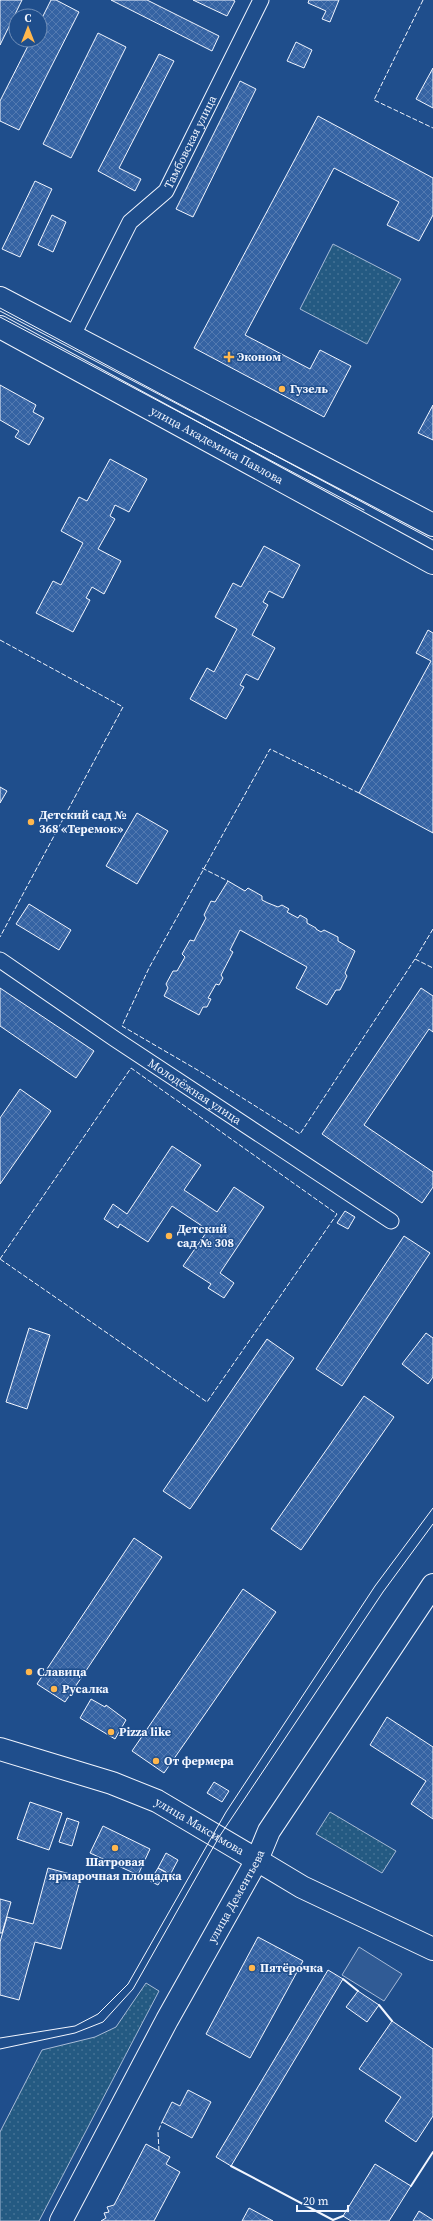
<svg xmlns="http://www.w3.org/2000/svg" width="433" height="2221" font-family="'Source Serif 4',serif">
  <defs>
    <pattern id="park-dots" width="8" height="8" patternUnits="userSpaceOnUse"><rect width="8" height="8" fill="#245a82"/><path d="M2 2h.1M6 6h.1" fill="none" stroke="#447295" stroke-width="1.8" stroke-linecap="round"/></pattern>
    <pattern id="building-cross-hatch" width="8" height="8" patternUnits="userSpaceOnUse"><rect width="8" height="8" fill="#3563a3"/><path d="M0 0l8 8M0 8l8-8" fill="none" stroke="#537ab1"/></pattern>
  </defs>
  <rect width="100%" height="100%" fill="#1f4e8c"/>
  <!-- park -->
  <path fill="url(#park-dots)" stroke="#a8bbd7" d="M333,244l68,35 -34,65 -67,-35z
    M330,1812l66,39 -14,22 -66,-39z
    M146,1983l13,8 -120,230h-39v-89l42,-82 53,-13 21,-10z"/>
  <!-- parking -->
  <path fill="#305b95" stroke="#a8bbd7" d="M359,1947l43,27 -18,27 -42,-26z"/>
  <!-- building -->
  <path fill="url(#building-cross-hatch)" stroke="#f2f6ff" d="M0,0h22l-22,45z
    M51,0h5l23,12 -60,118 -19,-9v-20l31,-61h9v-18z
    M111,0h36l72,36 -7,15z
    M193,0h40l2,1 -8,15z
    M309,0h30l-9,22 -8,-3 4,-8 -18,-8z
    M98,33l28,14 -55,111 -28,-14z
    M296,42l16,8 -8,18 -17,-7z
    M159,54l15,7 -55,107 22,11 -6,12 -37,-20z
    M433,68v40l-17,-9z
    M240,81l16,8 -63,128 -17,-8z
    M318,116l115,62v37l-14,26 -32,-16 12,-23 -65,-34 -89,167 65,34 10,-19 31,16 -27,51 -130,-69z
    M35,181l17,8 -32,68 -18,-8z
    M52,215l14,7 -13,30 -15,-7z
    M0,385l36,20 -3,7 11,6 -15,27 -14,-8 4,-6 -19,-11z
    M433,405v35l-15,-7z
    M110,459l37,20 -18,33 -14,-7 -5,11 5,3 -17,30 23,12 -17,33 -12,-7 -6,11 4,2 -17,32 -37,-19 17,-32 8,4 22,-42 -22,-12 18,-34 8,4z
    M264,546l36,19 -17,33 -14,-7 -6,11 5,3 -16,30 23,13 -17,32 -12,-6 -6,11 4,2 -18,32 -36,-20 17,-31 7,4 23,-43 -22,-12 18,-34 8,4z
    M428,630l5,3v200l-74,-40 72,-132 -15,-8z
    M0,787l7,4 -7,12z
    M137,813l31,18 -31,53 -31,-18z
    M228,881l17,10 3,-3 14,8v4l6,3 10,4 4,-2 7,4 -2,3 11,6 2,-3 7,4v4l9,5v1l5,3 3,-2 14,7v4l17,10 -10,22 2,3 -7,14h-4l-9,15 -31,-17 11,-21 -67,-37 -10,20 3,2 -12,23 2,3 -4,7 -3,-1 -8,14 3,1 -4,8h-4l-4,8 -35,-19 4,-8 -2,-4 7,-13h4l8,-14 -3,-3 8,-14 4,1 4,-8 8,-15 -2,-3 7,-14 4,1z
    M29,904l42,26 -12,20 -43,-26z
    M0,988l94,63 -18,27 -76,-52z
    M421,988l12,8v36l-4,-3 -65,96 69,47v15l-11,16 -100,-69z
    M20,1089l31,22 -51,73v-66z
    M172,1146l29,19 -17,25 33,22 17,-25 30,20 -44,66 14,10 -10,15 -16,-10 3,-4 -28,-18 25,-36 -36,-24 -24,36 -28,-18 -2,4 -14,-9 9,-15 14,10z
    M345,1211l10,6 -7,12 -11,-6z
    M404,1236l26,17 -88,133 -26,-17z
    M29,1328l21,7 -23,74 -21,-7z
    M426,1333l7,5v39l-5,7 -26,-20z
    M267,1339l27,19 -104,151 -27,-18z
    M364,1396l30,21 -93,133 -30,-21z
    M134,1538l28,19 -97,145 -28,-18z
    M243,1589l33,23 -112,161 -32,-22z
    M91,1699l14,8 1,-2 20,15 -11,19 -35,-21z
    M387,1717l46,30v72l-22,-15 15,-23 -56,-36z
    M214,1782l15,9 -7,11 -15,-9z
    M30,1802l32,11 -13,37 -32,-11z
    M67,1818l12,4 -7,24 -13,-4z
    M103,1826l47,23 -12,26 -48,-22z
    M166,1853l12,7 -8,15 -12,-7z
    M48,1868l33,9 -20,72 -26,-7 -16,58 -19,-5v-53l7,-25 26,7z
    M158,1868l8,4 -8,13 -8,-4z
    M0,1899l11,3 -9,31h-2z
    M258,1937l45,24 -53,97 -44,-24z
    M328,1970l15,9 -112,187 -15,-9z
    M358,1991l21,14 -12,17 -21,-15z
    M392,2021l41,28v67l-17,26 -31,-21 16,-24 -42,-28z
    M188,2090l23,12 -19,36 -30,-16 10,-20 8,4z
    M146,2144l24,13 -4,7 14,8 -26,49h-53l5,-3 -2,-5 5,-1 -2,-5 7,-2z
    M375,2164l36,22 -22,35h-38l-8,-5z
    M249,2208l24,13h-31z
    M419,2211l14,9v1h-20z"/>
  <g fill="none" stroke-linecap="round" stroke-linejoin="round">
    <!-- street casing -->
    <g stroke="#f2f6ff" stroke-width="17">
      <g id="street">
        <path id="s1" d="M72,337l58,-115 36,-31 95,-191"/>
        <path id="s2" d="M0,960l115,79 276,182"/>
      </g>
    </g>
    <!-- secondary casing -->
    <g stroke="#f2f6ff" stroke-width="24">
      <g id="secondary">
        <path id="s3" d="M0,1749l112,34 45,18 100,59"/>
      </g>
    </g>
    <!-- primary casing -->
    <g stroke="#f2f6ff" stroke-width="24">
      <g id="primary">
        <path d="M0,298l433,227"/>
        <path id="s4" d="M0,327l433,236"/>
        <path d="M257,1860l45,27 131,62"/>
        <path id="s5" d="M61,2221l106,-201 90,-160 12,-29 164,-246"/>
      </g>
    </g>
    <!-- street -->
    <use href="#street" stroke="#1f4e8c" stroke-width="15"/>
    <!-- secondary -->
    <use href="#secondary" stroke="#1f4e8c" stroke-width="22"/>
    <!-- primary -->
    <use href="#primary" stroke="#1f4e8c" stroke-width="22"/>
    <!-- tram -->
    <path stroke="#f2f6ff" stroke-width="1" d="M0,308l433,232
      M0,317l364,193
      M0,2038l75,-12 23,-12 30,-30 98,-172 149,-226 58,-78
      M0,2049l75,-16 28,-11 30,-33 86,-152 164,-245 50,-68"/>
    <!-- fence -->
    <path stroke="#f2f6ff" stroke-width="1" stroke-dasharray="5 2" stroke-linecap="butt" d="M423,0l-49,100 59,28
      M0,640l123,67 -123,230
      M359,793l-89,-44 -121,219 -27,58 79,46 99,62 115,-175
      M202,868l26,13
      M433,929l-18,30 18,9
      M0,1259l131,-191 206,146 -130,188 -207,-143
      M159,2151l-1,-19 4,-10"/>
    <!-- wall -->
    <path stroke="#f2f6ff" stroke-width="2" d="M343,1979l15,12
      M379,2005l13,16
      M231,2166l102,54 10,-4
      M411,2186l22,-34"/>
  </g>
  <!-- markers -->
  <g fill="#ffb74d" stroke="#1f4e8c" stroke-width="1.5">
    <path d="M227 351h4v4h4v4h-4v4h-4v-4h-4v-4h4z"/>
    <circle cx="282" cy="389" r="4"/>
    <circle cx="31" cy="822" r="4"/>
    <circle cx="169" cy="1236" r="4"/>
    <circle cx="29" cy="1672" r="4"/>
    <circle cx="54" cy="1689" r="4"/>
    <circle cx="111" cy="1732" r="4"/>
    <circle cx="156" cy="1761" r="4"/>
    <circle cx="115" cy="1848" r="4"/>
    <circle cx="252" cy="1968" r="4"/>
  </g>
  <g text-anchor="middle" stroke-width="3" stroke-linejoin="round" paint-order="stroke">
    <!-- street labels -->
    <g font-size="12" fill="#f2f6ff" stroke="#1f4e8c">
      <text dy="4" stroke="none"><textPath href="#s1" startOffset="231">Тамбовская улица</textPath></text>
      <text dy="4" stroke="none"><textPath href="#s4" startOffset="247">улица Академика Павлова</textPath></text>
      <text dy="4" stroke="none"><textPath href="#s2" startOffset="235">Молодёжная улица</textPath></text>
      <text dy="4" stroke="none"><textPath href="#s3" startOffset="215">улица Максимова</textPath></text>
      <text dy="4" stroke="none"><textPath href="#s5" startOffset="369">улица Дементьева</textPath></text>
    </g>
    <!-- poi labels -->
    <g font-size="12" font-weight="bold" fill="#f2f6ff" stroke="#1f4e8c" text-anchor="start">
      <text x="237" y="361">Эконом</text>
      <text x="290" y="393">Гузель</text>
      <text x="39" y="819">Детский сад №<tspan x="39" dy="14">368 «Теремок»</tspan></text>
      <text x="177" y="1233">Детский<tspan x="177" dy="14">сад № 308</tspan></text>
      <text x="37" y="1676">Славица</text>
      <text x="62" y="1693">Русалка</text>
      <text x="119" y="1736">Pizza like</text>
      <text x="164" y="1765">От фермера</text>
      <text x="115" y="1866" text-anchor="middle">Шатровая<tspan x="115" dy="14">ярмарочная площадка</tspan></text>
      <text x="260" y="1972">Пятёрочка</text>
    </g>
  </g>
  <!-- north arrow -->
  <g transform="translate(28 28)"><circle r="19" fill="#1f4e8c" stroke="#7391ba"/>
  <path d="M0-3L7 15L0 10L-7 15Z" fill="#ffb74d"/>
  <text y="-6" font-size="11" font-weight="bold" text-anchor="middle" fill="#f2f6ff">С</text>
  </g>
  <!-- scale -->
  <path d="M297 2205v6h51v-6" fill="none" stroke="#f2f6ff" stroke-width="2"/>
  <text x="303" y="2205" font-size="12" fill="#f2f6ff" stroke="#1f4e8c" stroke-width="3" paint-order="stroke">20 m</text>
</svg>
